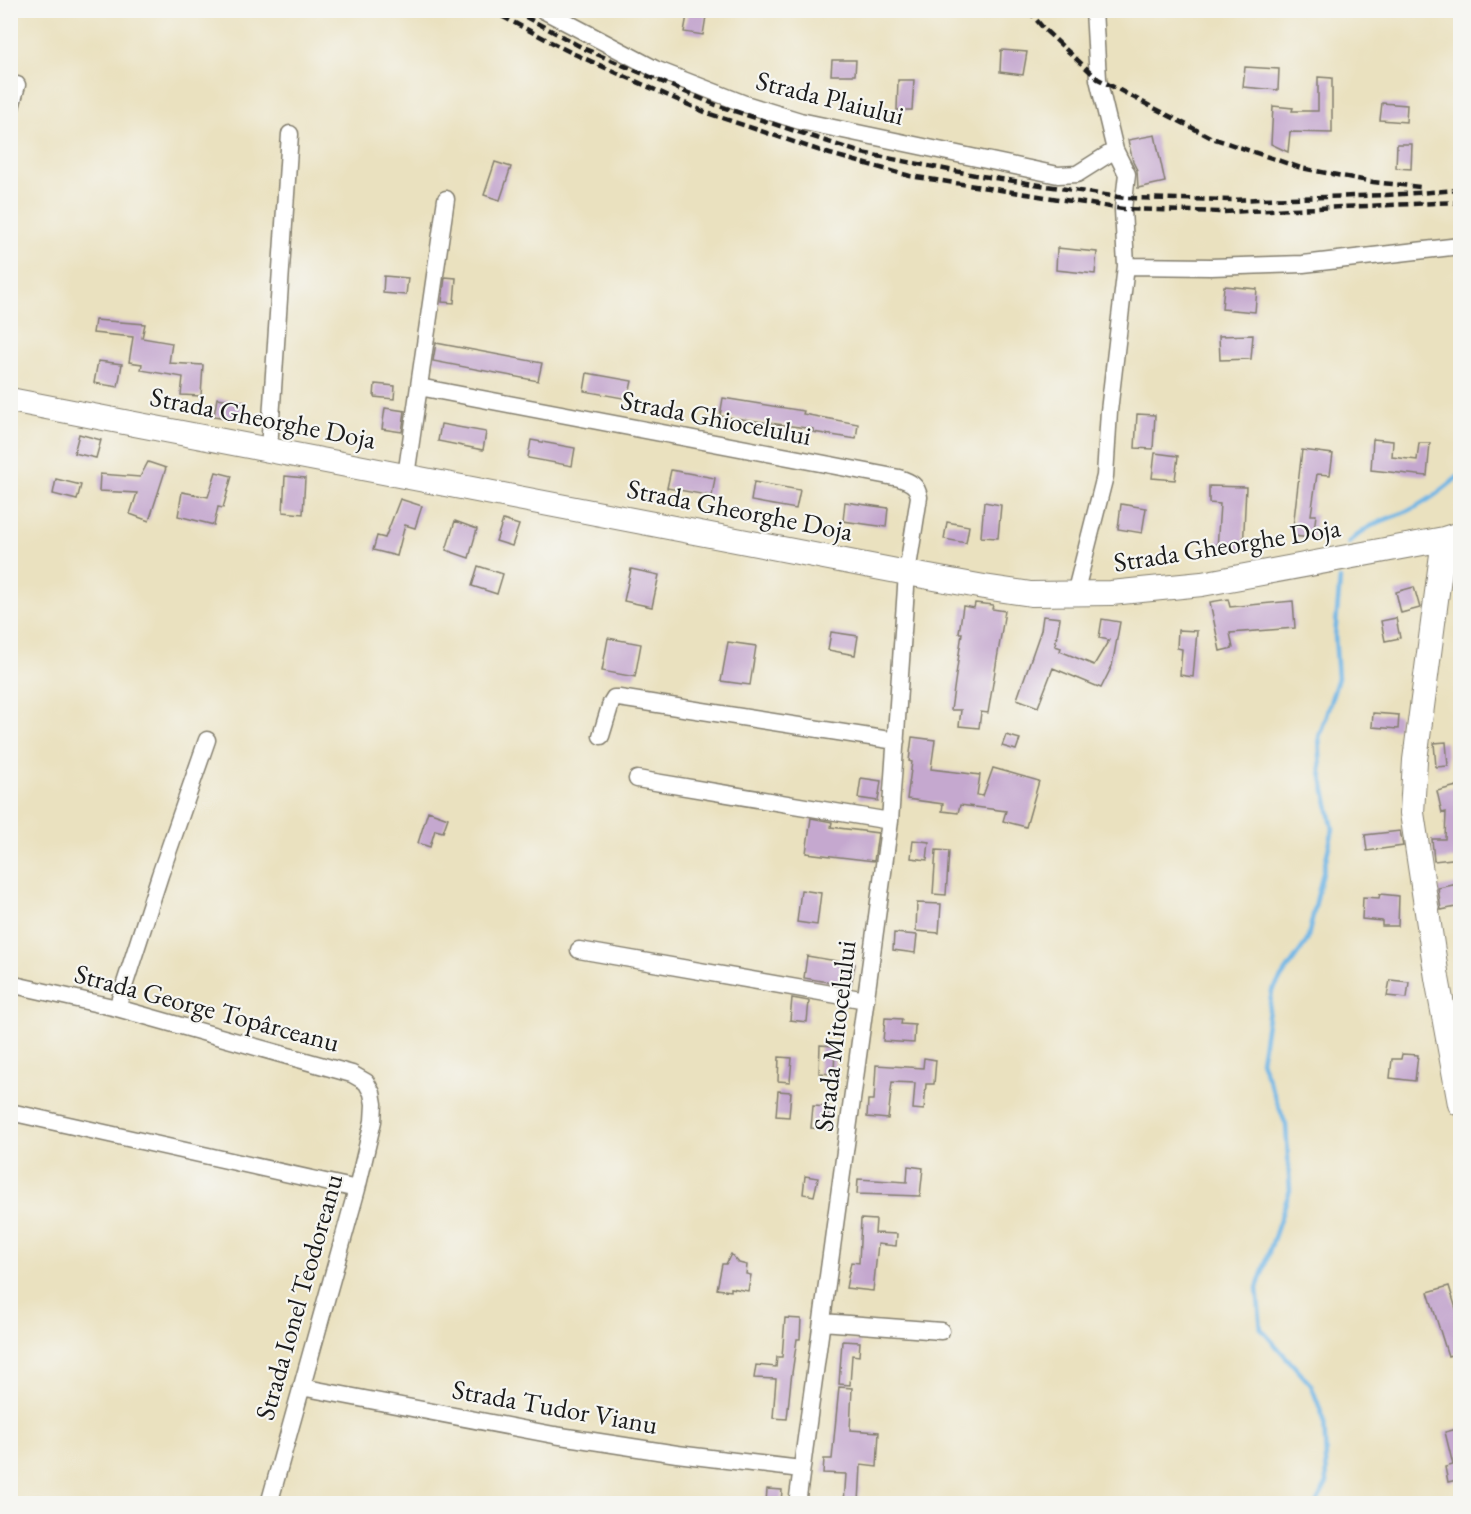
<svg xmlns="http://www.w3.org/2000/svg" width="1471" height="1514" font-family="'EB Garamond',serif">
  <rect width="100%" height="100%" fill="#f6f6f2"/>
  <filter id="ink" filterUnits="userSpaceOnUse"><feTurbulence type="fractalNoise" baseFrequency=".0167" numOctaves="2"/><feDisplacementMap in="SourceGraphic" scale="12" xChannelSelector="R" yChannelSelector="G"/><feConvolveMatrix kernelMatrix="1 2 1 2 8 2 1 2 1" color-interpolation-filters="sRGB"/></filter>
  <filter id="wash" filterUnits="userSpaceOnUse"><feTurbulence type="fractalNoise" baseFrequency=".008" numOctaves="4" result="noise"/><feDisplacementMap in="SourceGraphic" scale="24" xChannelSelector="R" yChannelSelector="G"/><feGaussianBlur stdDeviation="1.35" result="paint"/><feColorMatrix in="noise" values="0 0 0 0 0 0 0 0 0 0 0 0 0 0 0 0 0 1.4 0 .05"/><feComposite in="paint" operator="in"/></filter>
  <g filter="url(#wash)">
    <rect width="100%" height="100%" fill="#eae1bf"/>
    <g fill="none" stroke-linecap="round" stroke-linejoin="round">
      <!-- stream -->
      <path stroke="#6eb5e5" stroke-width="4.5" d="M1349,543c19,-20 37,-23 61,-33 19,-9 34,-21 50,-35
        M1316,1504l11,-21 -3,-64 -13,-34 -50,-56 -4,-41 33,-98 -4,-65 -25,-64 11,-70 35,-50 26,-112 -12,-57 -2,-35 19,-59 -3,-42 5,-57"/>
    </g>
    <g id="blocks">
      <!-- building -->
      <path fill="#c5a8cf" d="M688,10h19l-4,25 -19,-3z
        M1001,50l26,2 -4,23 -23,-3z
        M832,60h24l-1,15h-24z
        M1245,67l34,2 -1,21 -35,-3z
        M1318,77l14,1v55l-42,-1 -2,20 -17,-8 2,-38 20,2 -1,3h26z
        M898,80h16l-2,30h-15z
        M1382,103l25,2 -1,17 -26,-2z
        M1155,135l10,47 -27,6 -1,-18 -4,-8 -5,-22z
        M1397,144h15l-1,25 -15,-1z
        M495,162l16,5 -11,33 -16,-5z
        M1057,248l40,4 -2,22 -39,-4z
        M384,276l24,2 -2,17 -23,-2z
        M445,277l11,1 -2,25 -12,-1z
        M1224,286l33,3 -2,23 -33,-3z
        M95,320l50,4 -3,14 30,5 -3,20 34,2 -2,31 -20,-1 2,-18 -42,-7 1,-6 -13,-2 4,-25 -40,-4z
        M1253,335l-2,24 -31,1 -1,-24z
        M436,343l106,20 -4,18 -105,-20z
        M98,361l24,3 -4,23 -24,-4z
        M587,373l45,8 -4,18 -44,-8z
        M375,384l20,2 -1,13 -20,-2z
        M217,398l27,4 -2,18 -28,-4z
        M723,398l81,13 -1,3 55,10 -2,15 -43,-7v-3l-93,-13z
        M385,408l20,3 -3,21 -20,-3z
        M1137,414l18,1 -2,34 -18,-1z
        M441,424l45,8 -3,18 -45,-9z
        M79,434l22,6 -5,18 -22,-5z
        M1373,439l20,2 -1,16 25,3 2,-17h11l-3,33 -56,-6z
        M531,440l44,8 -3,18 -44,-8z
        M1302,450l31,4 -3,21 -13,-1 -6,41h5l-3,23 -21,-2z
        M1155,453l23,3 -3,24 -23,-2z
        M148,462l18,6 -17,53 -19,-7 7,-21 -38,-2 1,-17 40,3z
        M671,470l44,8 -3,18 -45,-8z
        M216,472l16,4 -9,32 -5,-1 -4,18 -36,-9 4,-24 26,5z
        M285,476l20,2 -2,36 -20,-2z
        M56,479l25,6 -4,15 -24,-6z
        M754,482l46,8 -4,19 -45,-8z
        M1209,486l37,1 -3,64 -26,-2 3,-45 -11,-1z
        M400,499l22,7 -7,22 -10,-3 -8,31 -24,-6 4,-14 8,2z
        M845,502l43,6 -2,19 -43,-6z
        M984,502l17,3 -3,33 -17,-1z
        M1121,504l25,4 -4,25 -24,-4z
        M503,520l16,5 -7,21 -16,-5z
        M455,521l22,8 -8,29 -23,-8z
        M947,522l22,4 -3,17 -22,-4z
        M478,566l25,8 -6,20 -25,-8z
        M631,569l28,6 -7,32 -28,-6z
        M1414,587l6,21 -19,5 -5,-21z
        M1228,599l2,8 63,-6 2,27 -65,5 3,15 -13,3 -10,-49z
        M975,603l18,2 -1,4 13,2 -17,102 -7,-1 -2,16 -20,-2 2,-16h-10l11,-77h-3l4,-27 11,2z
        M1043,616l17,2 -5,28 6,2 -1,3 34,14 15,-25 -10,-2 3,-19 18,3 -8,44 -11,22 -48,-20 -15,39 -21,-8 24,-69z
        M1396,618l4,20 -15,3 -4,-20z
        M1178,630l19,1 -4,46 -13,-2 2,-26 -5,-1z
        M831,632l27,4 -3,19 -27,-5z
        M608,638l33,6 -6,33 -33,-6z
        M728,642l28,4 -6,39 -29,-4z
        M1373,713l26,2 -1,14 -26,-2z
        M1006,735l14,4 -4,11 -14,-4z
        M912,737l23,3 -4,29 49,6 -3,20 6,1 10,-28 46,13 -13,46 -23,-6 3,-10 -46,-6 -2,8 -16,-2 1,-7 -36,-5 5,-37 -3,-1z
        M1446,742l2,24 -12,1 -2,-24z
        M861,778l20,3 -3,20 -20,-3z
        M1457,786l4,15v57l-27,3 -2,-22h13l1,-27 -4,1 -5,-22z
        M428,811l20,7 -5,14 -8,-2 -5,17 -12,-4z
        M811,818l21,4 -1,5 47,6 -4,28 -68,-8z
        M1400,831l3,15 -36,5 -2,-16z
        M913,840l16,2 -2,18 -16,-2z
        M936,850l13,1 -3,44 -13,-1z
        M1458,884l3,22 -20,4 -3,-22z
        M801,890l20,3 -4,32 -20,-3z
        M1380,894l19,2 -1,30h-16v-5l-20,-2 1,-22 16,1z
        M917,903l24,1 -2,29 -23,-2z
        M894,933l23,2 -2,18 -22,-3z
        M807,956l48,8 -4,22 -47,-8z
        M1390,980l19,2 -2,16 -20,-2z
        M792,998l17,3 -2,21 -17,-2z
        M885,1018l17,1 -1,5 14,1 -1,18 -31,-2z
        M820,1045l15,1 -1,28 -15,-1z
        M1402,1054l16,1 -3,26 -25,-3 2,-19h9z
        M779,1057l13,1 -2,24 -12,-1z
        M924,1058l12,2 -2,24h-8l-2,26 -11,-1 2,-26 -23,-1 -4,37 -21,-2 1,-17h6l2,-35 47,3z
        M778,1091l13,1 -2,25 -13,-1z
        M813,1106l16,1 -2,22 -16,-1z
        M908,1166l15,2 -3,28 -63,-2 1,-15 49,3z
        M805,1176l13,2 -4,18 -11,-2z
        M861,1219l15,1 -1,13 22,1 -1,12 -18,-2 -5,47 -27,-3 5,-26 8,1z
        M731,1254l8,9 8,2 -1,9 5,1 -3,16 -17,-3v3l-14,-2 5,-25h4z
        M1449,1286l12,39v27l-13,4 -20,-64z
        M785,1318l16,1 -1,20h-3l-6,41 -4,39 -14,-1 3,-39 -22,-1 2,-13 20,2 1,-10h5z
        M842,1341l18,1 -1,14 -7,-1 -2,30 -11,-1z
        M839,1387l13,1 -2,42 29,2 -2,35 -16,-2 -2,38h-15l2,-29 -23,-1 1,-14h8z
        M1461,1428v51l-13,3 -3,-15 8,-2 -8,-33z
        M767,1489l15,1 -1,13h-15z"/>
    </g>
  </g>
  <g filter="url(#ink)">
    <use href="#blocks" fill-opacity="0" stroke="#837e6e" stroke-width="1.5"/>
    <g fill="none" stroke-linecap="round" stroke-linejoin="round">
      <!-- street casing -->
      <g stroke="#837e6e" stroke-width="19">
        <path id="street" d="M543,10l112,59 90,35 55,17 258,54 19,-1 38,-24
          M10,111l7,-26
          M1126,266l85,1 92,-3 157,-18
          M419,387l480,91c12,4 18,7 20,19l-12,76 -17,248 -93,683
          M269,449l21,-315
          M406,476l40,-277
          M1075,594l30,-118 4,-65 17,-145 -3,-57 4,-35 -12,-24 -17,-71 -4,-69
          M601,736l10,-33 3,-5h5l277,43
          M637,779l253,42
          M579,950l287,50
          M10,984l107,24 235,66 14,8 6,11 2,11 -1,17 -16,68 -88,315
          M117,1008l43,-133 47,-135
          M10,1112l347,77
          M822,1322l119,9
          M301,1387l253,48 123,19 124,15"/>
      </g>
      <!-- secondary casing -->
      <g stroke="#837e6e" stroke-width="26">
        <path id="secondary" d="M10,400l897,173 77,14 47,7 80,-1 91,-9 242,-45 16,-5
          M1444,539l-29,221 -3,53 25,165 23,126"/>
      </g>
      <!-- street -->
      <use href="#street" stroke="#fff" stroke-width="16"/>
      <!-- secondary -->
      <use href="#secondary" stroke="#fff" stroke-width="24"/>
      <!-- rail -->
      <path stroke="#1c1c1c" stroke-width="4.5" stroke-dasharray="9 4.5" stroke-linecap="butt" d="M490,10l80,42 137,61 123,41 80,22 213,33 100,3 237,-10
        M513,10l72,39 131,56 146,48 113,22 150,23 106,2 156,-5 73,-5
        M1028,10l17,20 53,49 114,59 89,30 72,14 47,5"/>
    </g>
  </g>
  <g text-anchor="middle" stroke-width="4.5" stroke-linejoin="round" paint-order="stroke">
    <!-- street labels -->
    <g font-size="27" fill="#1c1c1c" stroke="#f6f6f2">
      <text transform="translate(830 98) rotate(14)" y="9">Strada Plaiului</text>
      <text transform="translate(263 418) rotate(11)" y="9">Strada Gheorghe Doja</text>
      <text transform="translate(716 418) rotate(11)" y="9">Strada Ghiocelului</text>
      <text transform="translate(740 510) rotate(11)" y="9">Strada Gheorghe Doja</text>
      <text transform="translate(1227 545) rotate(-9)" y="9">Strada Gheorghe Doja</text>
      <text transform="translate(207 1008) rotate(15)" y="9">Strada George Topârceanu</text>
      <text transform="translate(835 1036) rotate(-83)" y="9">Strada Mitocelului</text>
      <text transform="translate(299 1297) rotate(-74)" y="9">Strada Ionel Teodoreanu</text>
      <text transform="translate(555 1407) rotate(10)" y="9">Strada Tudor Vianu</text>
    </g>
  </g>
  <!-- margin -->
  <rect width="1471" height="1514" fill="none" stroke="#f6f6f2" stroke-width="36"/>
</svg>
